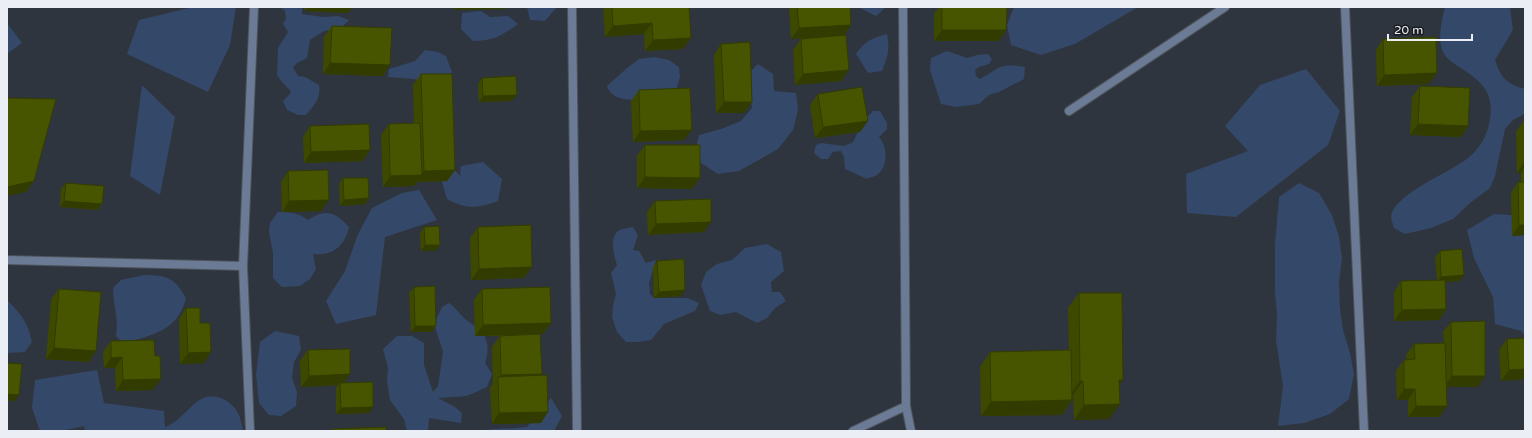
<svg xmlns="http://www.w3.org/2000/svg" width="1532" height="438" font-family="'Varela Round',sans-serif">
  <rect width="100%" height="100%" fill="#2f353e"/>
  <!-- green -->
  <path fill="#344869" d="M193,7h43l-6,38 -22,47 -81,-38 12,-34z
    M280,7h22v7l21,3 15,-1 11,4 -8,8 -17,3 -14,9 -3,18 -10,5 -4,4 5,9 7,1 14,8c2,14 -4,19 -13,30h-8l-11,-5 -4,-9 8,-8 -2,-4 -7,-7 -5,-7 1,-27 10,-16 -5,-8 3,-6 -1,-7z
    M527,7h30l-12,14 -15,-1z
    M858,7h27v1l-9,8z
    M1014,7h124l-63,37 -34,11 -30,-10 -4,-20z
    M1445,7h65l3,23 -18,30c6,18 12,24 30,29l-1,25 -11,6 -8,9 -10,47 -5,12 -20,15 -17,16 -22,9 -26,6 -11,-6c-1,-4 -3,-9 -3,-12 3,-22 60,-44 77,-58 7,-5 15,-16 18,-24 6,-15 8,-36 -4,-49 -6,-7 -14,-12 -21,-17 -6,-4 -15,-9 -18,-16 -6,-13 -1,-32 2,-45z
    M481,11l9,6 18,-1 10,8c-17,12 -25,17 -45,17l-12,-12 1,-16z
    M7,23l15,20 -15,11z
    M887,34c3,16 1,22 -5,37l-14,2 -12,-19c9,-13 16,-16 31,-20z
    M425,50l13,2 8,4 6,16 -6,6 -20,4 -12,-3 -26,-2 1,-8 26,-8z
    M947,51l20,7 10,-3 11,-1 4,5 -3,5 -10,3 -4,3 1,6 4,3c22,-12 18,-16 45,-12l-1,12 -25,13 -10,3 -10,9 -23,3 -15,-3 -11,-34 1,-12z
    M654,57l15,3 10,7 1,10 -5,17c-17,3 -61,15 -68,-8l20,-18 12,-9z
    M758,64l15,10 1,17 22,2 2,17 -5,20 -15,19 -39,22 -21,3 -17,-11 -4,-19 2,-9 22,-6 20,-8 11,-13 -5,-33z
    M1306,69l34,42 -12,34 -92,72 -49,-4 -1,-39 62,-23 -23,-25 35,-41z
    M142,85l33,32 -15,78 -30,-19z
    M873,111h7l7,12v6l-8,8c8,9 10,28 -1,37 -2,3 -8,3 -11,5l-22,-10 -1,-12 -3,-6 -8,1 -5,7h-7l-7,-6 2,-8 5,-2 23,3 9,-4 11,-22z
    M483,162l19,17 -4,22c-20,7 -31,9 -51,-2l-7,-24 11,-9 10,11 -1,-5 1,-6z
    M1299,183l20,10 13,22 7,22 3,21 -3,24 1,26 3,22 7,23 4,21 -5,25 -19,15 -26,9 -26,3 5,-40 -7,-46 1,-24 -2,-24v-48l4,-47z
    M419,190l18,30 -52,17 -9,78 -40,9 -10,-23 19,-30 13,-37 14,-26 30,-15z
    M278,212c12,0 21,1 30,8 18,-12 27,-8 41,7 -4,19 -16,29 -36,27l3,15 -6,10 -10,7 -18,1 -9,-9v-25l-4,-21 1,-9z
    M1494,214l31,2v120l-4,-5 -26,-7 -2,-27 -19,-39 -7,-28z
    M633,227l5,8 -5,15 6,1 7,12 10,-3 -7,23 1,11 4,4h33l12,5 -4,8 -31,13 -13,16 -13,2h-12l-9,-10 -5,-15 1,-12 3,-11 -5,-21 6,-8c-3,-10 -8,-26 1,-34 3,-2 11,-3 15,-4z
    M767,244l14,8 3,19 -13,11 1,10h8l6,9 -11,7 -8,10 -10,5 -21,-11 -16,3 -10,-4 -9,-26 5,-13 11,-8 15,-4 13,-12z
    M144,275c23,0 31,3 42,23 -8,33 -33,36 -62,46l-8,-8c3,-19 -3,-30 -3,-48l8,-8z
    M7,300c14,14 21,22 25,42l-7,10 -18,1z
    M449,303c7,5 10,10 16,16 5,4 11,7 15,11 9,8 9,23 5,33l7,11 -5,13 -20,9 -29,2 17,9 7,6 -1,10 -32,-5 -1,13h-21l-3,-12 -14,-19 -3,-19 1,-13 -5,-19 14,-13h15l12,7v22l9,27 5,-6 5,-34 -9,-28 8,-17z
    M275,331l24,5 2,14 -7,12 -2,16 5,14 -1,14 -15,10 -12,-1 -10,-12 -3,-29 4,-32z
    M97,370l7,33 60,8 1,16c23,-8 32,-42 60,-27 13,7 16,18 18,31h-158l-1,-5 -23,5h-21l-8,-23 3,-28z
    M551,398l11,18 -8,15h-75c16,-3 32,-2 48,-4z"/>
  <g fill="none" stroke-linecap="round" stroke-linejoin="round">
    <!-- minor casing -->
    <g stroke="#4d535b" stroke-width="10">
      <path id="minor" d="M572,7l5,424
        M903,7l3,399 5,25
        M1345,7l19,424
        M1069,111l156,-104
        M7,260l236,6
        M250,431l-7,-165 11,-259
        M853,431l53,-25"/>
    </g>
    <!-- minor -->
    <use href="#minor" stroke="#6b7b96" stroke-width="8"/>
  </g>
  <!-- wall -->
  <path fill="#3e4900" d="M305,7h47l-4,6 -43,-2z
    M603,7h86l-6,42 -38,2 -1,-17 -39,3z
    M789,7h61l-6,28 -3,46 -46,4 -2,-35 8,-11 5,-1 -15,1z
    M939,7h68l-1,23 -7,11h-65v-28z
    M332,26l51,50 -60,-2 1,-37z
    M1383,39l46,45 -52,2 -1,-36z
    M721,44l31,58 -8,11h-28l-2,-58z
    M421,74l34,96 -8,11 -30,1 -3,4 -31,1 -2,-52 8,-11h25l-1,-39z
    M482,78l30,23 -33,1 -1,-18z
    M1420,86l48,40 -7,11 -51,-2 2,-38z
    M639,90l45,50 -51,2 -2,-41z
    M818,94l42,38 -45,6 -5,-33z
    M1525,119v116l-13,1 -1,-43 7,-11h3v-9h-4l-1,-41z
    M310,126l60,24 -7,11 -59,2 -1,-26z
    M645,145l55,33 -8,11 -55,-1v-32z
    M288,171l33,40 -39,1 -1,-30z
    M343,178l26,20 -4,6 -25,2 -1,-22z
    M66,183l32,27 -38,-3 1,-18z
    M655,201l49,31 -56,3 -1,-23z
    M424,227l12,24h-15l-1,-18z
    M478,227l46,51 -53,2 -1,-42z
    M1440,251l20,30 -14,1v27l-7,11 -45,1v-29l7,-11 36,-1 -2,-23z
    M657,261l24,35 -27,2 -1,-31z
    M414,287l18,45h-21l-2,-39z
    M59,289l30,73 -43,-3 5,-59z
    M482,289l69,34 -8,11h-3l2,40 -1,2v47l-49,1 -2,-36 3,-4 -1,-37 8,-11h-25l-1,-36z
    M1079,293l40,92 -10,34 -35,1 -1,-25h-1v5l-10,15 -81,1 -1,-49 10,-15 79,-2 -1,-42z
    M186,308l14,15 4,40 -24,1 -1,-45z
    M1451,322l27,65h-32l1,19 -8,11h-31v-17h-11l-1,-29 8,-11h3l-1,-5 8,-11 30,-1 -1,-11z
    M1507,339l18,40 -24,2 -2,-31z
    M111,341l42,49 -37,1 -1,-23h-11l-1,-16z
    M308,350l37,32 24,31 -33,1v-26l2,-3 -37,2 -1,-26z"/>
  <!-- shaded-wall -->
  <path fill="#323c00" d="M308,7h44l-4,6 -43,-2z
    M456,7h51l-1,2 -53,1z
    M652,23l-8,11 -39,3 8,-11z
    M851,25l-7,11 -53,3 8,-11z
    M942,30h64l-7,11h-65z
    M691,38l-8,11 -38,2 8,-11z
    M330,63l60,2 -7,11 -60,-2z
    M849,70l-8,11 -46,4 8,-11z
    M1437,73l-8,11 -52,2 7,-11z
    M517,95l-5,6 -33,1 4,-6z
    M724,102h28l-8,11h-28z
    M868,121l-8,11 -45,6 8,-11z
    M1418,124l50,2 -7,11 -51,-2z
    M692,130l-8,10 -51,2 7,-11z
    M370,150l-7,11 -59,2 7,-11z
    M1525,161v5l-4,7h-4z
    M455,170l-8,11 -30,1 -3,4 -31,1 7,-11 31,-1 3,-4z
    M645,177l55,1 -8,11 -55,-1z
    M34,181l-8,11 -19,4v-9z
    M369,198l-4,6 -25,2 4,-6z
    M329,200l-8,11 -39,1 7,-11z
    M64,201l38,3 -4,6 -38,-3z
    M711,222l-7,10 -56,3 8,-11z
    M1519,225h6v10l-13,1z
    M425,245h15l-4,6h-15z
    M532,267l-8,11 -53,2 8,-11z
    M1464,275l-4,6 -23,2 4,-6z
    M685,290l-4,6 -27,2 5,-6z
    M1446,309l-7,11 -45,1 8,-11z
    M551,323l-8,11 -68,2 8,-11z
    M415,326h21l-4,6h-21z
    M54,348l42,3 -7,11 -43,-3z
    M211,352l-7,11 -24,1 8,-11z
    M122,357l-7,11h-11l7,-10z
    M1525,369v10l-24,2 8,-11z
    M350,374l-7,11 -3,-2 -2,2 -37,2 8,-11z
    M542,374l-8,11 -36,-5 3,-5z
    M1452,376h33l-7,11h-34z
    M161,379l-8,11 -37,1 7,-11z
    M1119,380h4l-10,15z
    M1080,381h3l-10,14h-3z
    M1404,389h11l-7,11h-11z
    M7,394l12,1 -4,6h-8z
    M1072,400l-10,15 -81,1 10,-14z
    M1120,404l-11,15 -35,1 10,-15z
    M1416,406h31l-8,11h-31z
    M373,407l-4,6 -33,1 5,-6z
    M548,412l-7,11 -49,1 7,-11z"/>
  <!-- building -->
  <path fill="#485500" stroke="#323c00" d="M612,7h77l2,31 -38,2 -1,-17 -39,3z
    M797,7h53l1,18 -52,3z
    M942,7h65l-1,23h-64z
    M332,26l60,2 -2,37 -60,-2z
    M846,35l3,35 -46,4 -2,-35z
    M1436,37l1,36 -53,2 -1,-36z
    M750,42l2,60h-28l-3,-58z
    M421,74h31l3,96 -31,1z
    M516,76l1,19 -34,1 -1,-18z
    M1420,86l50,2 -2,38 -50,-2z
    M862,87l6,34 -45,6 -5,-33z
    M690,88l2,42 -52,1 -1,-41z
    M7,98l49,1 -22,82 -27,6z
    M420,123l2,52 -32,1 -1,-52z
    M369,124l1,26 -59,2 -1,-26z
    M645,145h55v33l-55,-1z
    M328,170l1,30 -40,1 -1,-30z
    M343,178h25l1,20 -25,2z
    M1518,182h7v43h-6z
    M66,183l38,3 -2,18 -38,-3z
    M711,199v23l-55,2 -1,-23z
    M531,225l1,42 -53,2 -1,-42z
    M439,226l1,19h-15l-1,-18z
    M1462,249l2,26 -23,2 -1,-26z
    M684,259l1,31 -26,2 -2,-31z
    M1445,280l1,29 -44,1 -1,-29z
    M435,286l1,40h-21l-1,-39z
    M550,287l1,36 -68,2 -1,-36z
    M59,289l42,3 -5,59 -42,-3z
    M1079,293h43l1,87h-4l1,24 -36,1 -1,-24h-3z
    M186,308h14v15h10l1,29 -23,1z
    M1485,321v55h-33l-1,-54z
    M540,334l2,40 -41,1 -1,-39z
    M1525,338v31l-16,1 -2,-31z
    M154,340l1,16h5l1,23 -38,1 -1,-23 -11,1v-17z
    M1445,343l2,63h-31l-1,-17h-11v-29l11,-1 -1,-15z
    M350,349v25l-41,2 -1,-26z
    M1071,350l1,50 -81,2 -1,-50z
    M7,363l15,1 -3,31 -12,-1z
    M547,375l1,37 -49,1 -1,-36z
    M373,382v25l-32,1 -1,-25z
    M386,427v4h-53v-2z"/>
  <!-- border -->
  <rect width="1532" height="438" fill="none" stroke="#ebeff5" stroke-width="16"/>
  <!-- scale -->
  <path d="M1388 34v6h84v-6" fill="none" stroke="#ebeff5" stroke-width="2"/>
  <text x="1394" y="34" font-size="12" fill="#ebeff5" stroke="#1a1c21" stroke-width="3" paint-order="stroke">20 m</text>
</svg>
